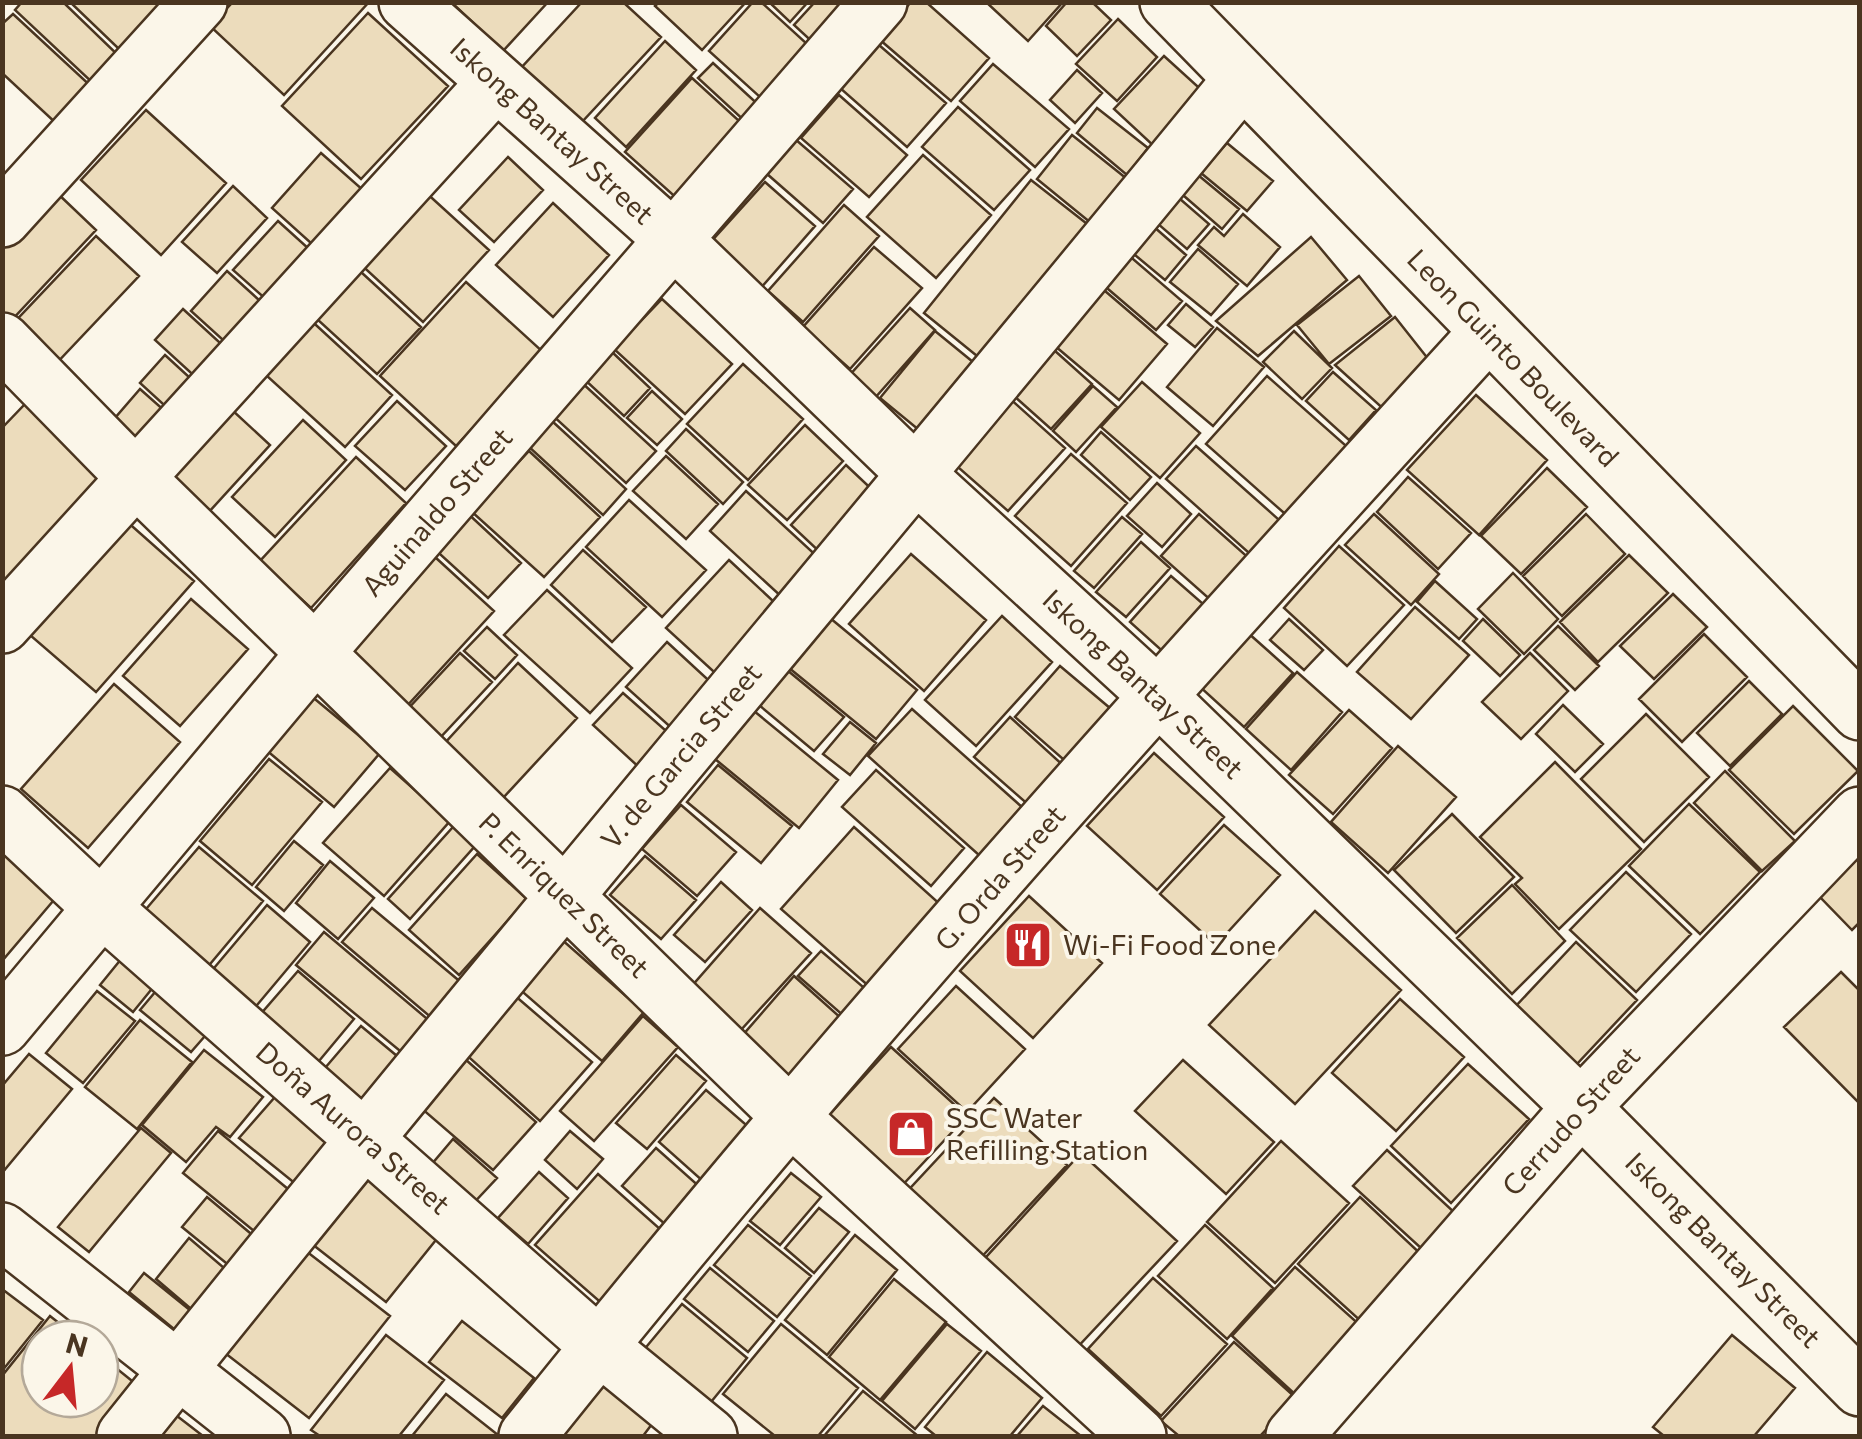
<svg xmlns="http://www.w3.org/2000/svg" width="1862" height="1439" font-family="Commissioner,sans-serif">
  <rect width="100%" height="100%" fill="#fbf6e9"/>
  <!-- building -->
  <path fill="#ecdcbc" stroke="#4a3520" stroke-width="2.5" d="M22,2h41l58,56 -25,28 -81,-76z
    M70,2h95l-45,48z
    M233,2h136l-85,93 -74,-69z
    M451,2h97l-45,49z
    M582,2h41l38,35 -80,86 -60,-55z
    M659,2h87l-44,48 -47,-44z
    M753,2h8l57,52 -48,52 -61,-55z
    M769,2h39l-18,20z
    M815,2h25l13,12 -33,35 -26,-24z
    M911,2h15l63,56 -38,43 -72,-62z
    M986,2h77l-35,39z
    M1067,2h25l19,18 -34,36 -31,-30z
    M368,13l80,73 -87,93 -79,-73z
    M13,14l81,75 -35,37 -57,-53v-49z
    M1118,19l39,38 -40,44 -41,-37z
    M665,41l31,29 -70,77 -31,-29z
    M879,45l67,58 -39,44 -67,-59z
    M1164,56l43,39 -50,54 -43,-40z
    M713,63l50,46 -14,16 -51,-47z
    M993,64l76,65 -34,38 -75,-66z
    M1077,70l25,23 -27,30 -25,-23z
    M692,78l57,52 -68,72 -56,-50z
    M839,95l68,60 -38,42 -68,-59z
    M958,107l72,63 -36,40 -72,-63z
    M1097,108l51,40 -21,27 -50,-42z
    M146,110l80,73 -65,72 -80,-75z
    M1072,135l55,44 -36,44 -54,-44z
    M795,139l58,50 -30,34 -57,-50z
    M1227,143l46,38 -26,30 -46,-38z
    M321,153l51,45 -50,55 -50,-45z
    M923,155l68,60 -55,63 -69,-61z
    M508,157l35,33 -49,52 -35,-32z
    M1192,170l47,39 -17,20 -46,-40z
    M1031,180l60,47 -109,133 -58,-47z
    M765,182l50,44 -55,63 -51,-45z
    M233,186l34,32 -50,55 -35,-31z
    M422,189l67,61 -66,72 -67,-62z
    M55,191l41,39 -88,94 -6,-5v-72z
    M1172,192l37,32 -22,25 -37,-32z
    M553,203l56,52 -56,62 -57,-52z
    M844,205l35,31 -76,86 -35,-31z
    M1243,214l37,33 -33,39 -49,-41 16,-18 10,9z
    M1145,219l41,36 -21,25 -42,-35z
    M278,221l42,38 -44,49 -43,-38z
    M96,236l43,40 -88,93 -43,-40z
    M1311,237l36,43 -89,76 -42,-35z
    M874,247l48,41 -72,81 -47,-42z
    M1119,247l63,54 -26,29 -62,-53z
    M1198,249l40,35 -27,31 -41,-33z
    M349,261l72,66 -44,47 -71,-65z
    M227,271l43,39 -36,40 -43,-39z
    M1359,276l32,40 -62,48 -32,-39z
    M1091,279l76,65 -48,56 -77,-65z
    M466,282l77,70 -87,94 -76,-70z
    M662,299l70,65 -47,50 -71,-65z
    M1186,304l27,23 -18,20 -27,-22z
    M910,308l25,22 -61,69 -26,-22z
    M183,309l47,43 -28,31 -47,-43z
    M304,314l88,81 -47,52 -89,-81z
    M1395,317l34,43 -40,54 -54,-49z
    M1217,328l47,39 -51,59 -46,-39z
    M935,331l38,31 -54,68 -39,-32z
    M1294,331l38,37 -30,31 -39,-37z
    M1054,350l38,34 -41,45 -37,-33z
    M611,351l39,37 -26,28 -40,-37z
    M165,355l36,33 -26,27 -35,-32z
    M743,364l60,55 -55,61 -61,-56z
    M1333,372l43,38 -27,30 -43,-39z
    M1267,376l86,76 -61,68 -86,-76z
    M580,381l76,70 -30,32 -75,-69z
    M1142,382l58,51 -40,45 -59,-51z
    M1093,386l24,21 -41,45 -23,-21z
    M140,389l35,31 -26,29 -34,-31z
    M652,391l30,28 -25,26 -30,-27z
    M1476,395l71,65 -68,75 -72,-65z
    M218,397l52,48 -62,68 -52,-47z
    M1008,397l57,51 -57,63 -57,-50z
    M397,401l49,45 -41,44 -50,-44z
    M26,403l88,82 -112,114v-171z
    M303,420l43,40 -71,77 -43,-40z
    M552,421l74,68 -23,26 -75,-69z
    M805,425l38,36 -56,59 -39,-35z
    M686,429l57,53 -20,22 -57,-53z
    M1101,432l50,45 -21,23 -49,-45z
    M1196,446l91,81 -29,34 -92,-82z
    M529,451l71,66 -56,60 -72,-65z
    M1071,454l56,49 -56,63 -56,-50z
    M666,456l52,48 -32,35 -53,-48z
    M356,457l50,46 -95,105 -51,-47z
    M846,465l34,32 -56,59 -33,-31z
    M1547,468l40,39 -66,67 -40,-38z
    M1408,477l63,56 -33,36 -61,-57z
    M1157,483l34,31 -29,33 -35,-31z
    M746,491l75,69 -37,39 -74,-68z
    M629,500l77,70 -44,47 -76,-70z
    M463,509l58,54 -33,35 -58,-53z
    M115,511l79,70 -98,111 -80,-69z
    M1199,514l52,46 -37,43 -53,-47z
    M1374,514l65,60 -28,31 -66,-60z
    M1586,514l39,40 -63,62 -39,-40z
    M1122,517l20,17 -48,54 -20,-17z
    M1141,542l29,26 -44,49 -30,-25z
    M1339,546l65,59 -57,61 -63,-58z
    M583,550l63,57 -34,35 -61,-57z
    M911,554l75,66 -62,71 -75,-67z
    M1629,555l39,38 -70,69 -38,-40z
    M435,557l59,54 -89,97 -59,-55z
    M729,560l59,55 -63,67 -59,-54z
    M1513,573l45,46 -34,35 -46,-45z
    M1171,576l39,34 -41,47 -39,-35z
    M1435,581l42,38 -18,20 -42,-37z
    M547,590l85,78 -42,45 -86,-78z
    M1673,594l34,33 -53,52 -34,-33z
    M191,599l57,50 -68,77 -57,-50z
    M1415,607l54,48 -58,64 -54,-47z
    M824,613l93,77 -41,49 -93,-76z
    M1002,616l50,46 -76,84 -51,-46z
    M1289,619l34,31 -19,20 -34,-30z
    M1483,619l37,36 -20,21 -37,-35z
    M1558,626l41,40 -24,24 -41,-40z
    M487,627l30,28 -22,24 -31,-28z
    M1247,632l46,41 -49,54 -45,-41z
    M1704,634l43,43 -65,65 -43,-43z
    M667,642l50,46 -41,44 -50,-45z
    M460,653l32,29 -54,58 -32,-29z
    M1530,653l38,38 -47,48 -39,-37z
    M518,663l59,55 -74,80 -59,-54z
    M1060,666l57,48 -46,52 -56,-49z
    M787,670l57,47 -30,34 -55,-46z
    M1297,672l45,40 -51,58 -45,-41z
    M1749,681l33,33 -52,52 -33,-33z
    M114,684l66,58 -92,106 -67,-59z
    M623,693l50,44 -31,33 -49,-45z
    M310,695l70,58 -46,54 -69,-58z
    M1563,705l40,39 -28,28 -39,-38z
    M1793,706l65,65 -64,63 -65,-64z
    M912,709l120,107 -43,48 -121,-108z
    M1349,710l43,38 -59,66 -44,-39z
    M754,711l84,69 -39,48 -84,-69z
    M1646,714l63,63 -65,65 -63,-63z
    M1010,717l56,51 -35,39 -57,-50z
    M850,722l26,21 -26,32 -27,-21z
    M1398,746l58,51 -68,76 -57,-51z
    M1154,753l70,64 -67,73 -70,-64z
    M269,759l53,43 -70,83 -52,-44z
    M1555,762l86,87 -82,80 -44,-45 7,-6 -42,-41z
    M718,765l74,61 -31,37 -74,-61z
    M390,768l60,53 -66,75 -61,-53z
    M876,770l88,78 -33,38 -89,-79z
    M1725,771l70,70 -33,30 -68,-68z
    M1689,804l71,68 -60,62 -71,-68z
    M681,805l55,47 -39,44 -55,-47z
    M1452,814l62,63 -58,56 -62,-63z
    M1224,825l56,50 -64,70 -56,-51z
    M453,827l22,19 -65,73 -22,-20z
    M854,827l98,88 -72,81 -99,-87z
    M2,835l63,52 -63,74z
    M294,841l29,24 -39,46 -28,-24z
    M199,847l64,54 -63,75 -65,-54z
    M477,854l50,45 -68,76 -50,-45z
    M645,856l51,44 -35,39 -51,-44z
    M1860,856v66l-8,8 -33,-34z
    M330,861l44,37 -36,41 -42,-36z
    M1626,872l65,62 -55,58 -66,-62z
    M721,882l31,28 -47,52 -31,-27z
    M1512,885l53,56 -53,53 -55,-56z
    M1029,896l73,67 -69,75 -73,-67z
    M267,905l43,37 -58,69 -43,-37z
    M372,908l91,76 -30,35 -91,-77z
    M760,908l51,45 -71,78 -49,-44z
    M1315,911l86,79 -106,114 -86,-79z
    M324,932l108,91 -27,32 -109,-90z
    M560,938l84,74 -42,49 -85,-74z
    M1576,942l61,58 -61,65 -61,-58z
    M821,951l55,47 -23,26 -55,-48z
    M122,958l33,27 -22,27 -33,-27z
    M298,971l56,48 -45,54 -57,-49z
    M1841,972l19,19v113l-76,-77z
    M794,976l58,52 -53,58 -57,-50z
    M161,985l51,43 -21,24 -51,-42z
    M956,986l69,63 -58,63 -69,-63z
    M97,991l38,30 -52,62 -37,-30z
    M513,994l79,68 -52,59 -78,-70z
    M1400,999l64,58 -68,74 -64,-58z
    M643,1016l35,31 -84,94 -34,-30z
    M140,1020l52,42 -55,67 -52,-42z
    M361,1026l48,40 -42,49 -48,-40z
    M891,1047l76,69 -71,76 -75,-68z
    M204,1050l59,47 -33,40 -14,-10 -30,35 -44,-37z
    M29,1054l43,35 -70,84v-87z
    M676,1055l30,26 -59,68 -31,-26z
    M465,1059l71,63 -43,48 -72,-62z
    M1183,1060l91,82 -48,52 -91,-83z
    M1468,1064l61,55 -78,84 -60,-57z
    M706,1090l46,40 -47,53 -46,-41z
    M275,1097l56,47 -34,41 -58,-47z
    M994,1098l73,67 -92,99 -73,-67z
    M141,1128l30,25 -82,99 -31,-25z
    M218,1131l76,63 -35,41 -76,-62z
    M570,1131l33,28 -26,30 -32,-29z
    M453,1139l44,39 -29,31 -42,-38z
    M1281,1141l68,62 -74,80 -68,-61z
    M656,1148l45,40 -34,38 -45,-40z
    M1387,1150l68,63 -33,36 -69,-63z
    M1081,1153l96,88 -105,112 -95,-86z
    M370,1172l74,58 -58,72 -74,-58z
    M539,1172l29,26 -40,46 -30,-26z
    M791,1173l30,24 -41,48 -30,-24z
    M598,1174l71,63 -63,70 -71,-62z
    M207,1197l49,41 -25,29 -49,-40z
    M1360,1197l65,61 -61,66 -66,-60z
    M819,1208l30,24 -35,41 -29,-25z
    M748,1225l63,51 -34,41 -63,-52z
    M1205,1225l68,63 -46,51 -69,-63z
    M855,1235l42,35 -70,85 -42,-35z
    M189,1238l42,36 -34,40 -41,-35z
    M306,1251l84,65 -81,102 -84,-65z
    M1295,1267l67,60 -64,70 -66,-61z
    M710,1268l64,53 -26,31 -64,-53z
    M144,1273l52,42 -16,19 -51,-42z
    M1153,1278l74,66 -66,72 -73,-67z
    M894,1279l52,43 -66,78 -51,-43z
    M2,1289l41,31 -41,51z
    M682,1304l65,54 -45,55 -65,-55z
    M50,1316l29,23h-39v60h60v-44l42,34 -38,47h-102v-60z
    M462,1321l72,57 -32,40 -73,-56z
    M781,1324l77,64 -40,48h-43l-52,-42z
    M947,1324l34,27 -66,78 -33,-28z
    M386,1335l58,45 -45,56h-79l-9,-6z
    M1732,1335l63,53 -41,48h-90l-11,-9z
    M1234,1342l62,56 -36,38h-81l-18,-15z
    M987,1352l55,46 -32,38h-74l-11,-9z
    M599,1377l56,43 -12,16h-91z
    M863,1391l55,45h-94z
    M446,1394l52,41 -2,1h-84z
    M1043,1406l38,30h-64z
    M168,1409l35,27h-57z"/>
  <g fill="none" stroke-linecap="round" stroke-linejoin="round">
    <!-- street casing -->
    <g stroke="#4a3520" stroke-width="60">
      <path id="street" d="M407,2l267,238 244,236 239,219 424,412 279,281
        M2,219l197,-217
        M2,341l134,137 656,640 346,318
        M2,625l494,-543
        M2,814l98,92 499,440 110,90
        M2,1027l315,-376 562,-649
        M125,1436c365,-458 746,-903 1117,-1357
        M527,1436c304,-381 632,-744 961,-1104
        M1294,1436l287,-329 279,-292"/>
    </g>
    <!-- secondary casing -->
    <g stroke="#4a3520" stroke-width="60">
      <path id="secondary" d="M1168,2l692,710
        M2,1231l260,205"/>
    </g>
    <!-- street -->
    <use href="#street" stroke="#fbf6e9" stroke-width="55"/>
    <!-- secondary -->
    <use href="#secondary" stroke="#fbf6e9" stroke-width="55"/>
  </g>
  <!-- icons -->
  <defs>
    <g id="restaurant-square" transform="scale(2.5)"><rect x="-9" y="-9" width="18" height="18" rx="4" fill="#c62828" stroke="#fbf6e9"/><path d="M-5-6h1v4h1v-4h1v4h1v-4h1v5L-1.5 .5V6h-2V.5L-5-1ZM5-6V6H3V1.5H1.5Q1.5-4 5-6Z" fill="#fff"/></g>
    <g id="shop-square" transform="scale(2.5)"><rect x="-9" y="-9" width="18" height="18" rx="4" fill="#c62828" stroke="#fbf6e9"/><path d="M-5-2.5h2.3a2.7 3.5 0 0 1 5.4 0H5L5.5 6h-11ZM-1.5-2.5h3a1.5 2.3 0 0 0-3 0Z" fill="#fff"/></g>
  </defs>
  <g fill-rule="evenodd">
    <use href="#restaurant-square" x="1028" y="945"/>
    <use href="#shop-square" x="911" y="1134"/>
  </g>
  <g text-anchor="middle" stroke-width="8" stroke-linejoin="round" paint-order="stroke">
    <!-- street labels -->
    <g font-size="28" fill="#4a3520" stroke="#fbf6e9">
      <text transform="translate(552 131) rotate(42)" y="10">Iskong Bantay Street</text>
      <text transform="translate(1513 358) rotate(46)" y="10">Leon Guinto Boulevard</text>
      <text transform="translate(437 512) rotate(-49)" y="10">Aguinaldo Street</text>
      <text transform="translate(1143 684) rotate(43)" y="10">Iskong Bantay Street</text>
      <text transform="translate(681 756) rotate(-50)" y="10">V. de Garcia Street</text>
      <text transform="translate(1000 878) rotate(-49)" y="10">G. Orda Street</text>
      <text transform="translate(564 895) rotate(44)" y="10">P. Enriquez Street</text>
      <text transform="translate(1571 1121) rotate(-48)" y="10">Cerrudo Street</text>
      <text transform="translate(353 1128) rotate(41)" y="10">Doña Aurora Street</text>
      <text transform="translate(1723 1250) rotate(45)" y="10">Iskong Bantay Street</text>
    </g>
    <!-- poi labels -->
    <g font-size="28" fill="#4a3520" stroke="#fbf6e9" text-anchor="start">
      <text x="1063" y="955">Wi-Fi Food Zone</text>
      <text x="946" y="1128">SSC Water<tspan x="946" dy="32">Refilling Station</tspan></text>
    </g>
  </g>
  <!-- border -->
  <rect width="1862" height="1439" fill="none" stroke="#4a3520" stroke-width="10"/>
  <!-- north arrow -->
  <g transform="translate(70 1369) rotate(16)"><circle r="48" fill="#fbf6e9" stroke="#b4a999" stroke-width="2.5"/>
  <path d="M0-8L18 38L0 25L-18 38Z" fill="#c62828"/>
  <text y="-15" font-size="28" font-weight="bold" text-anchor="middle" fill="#4a3520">N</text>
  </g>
</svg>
